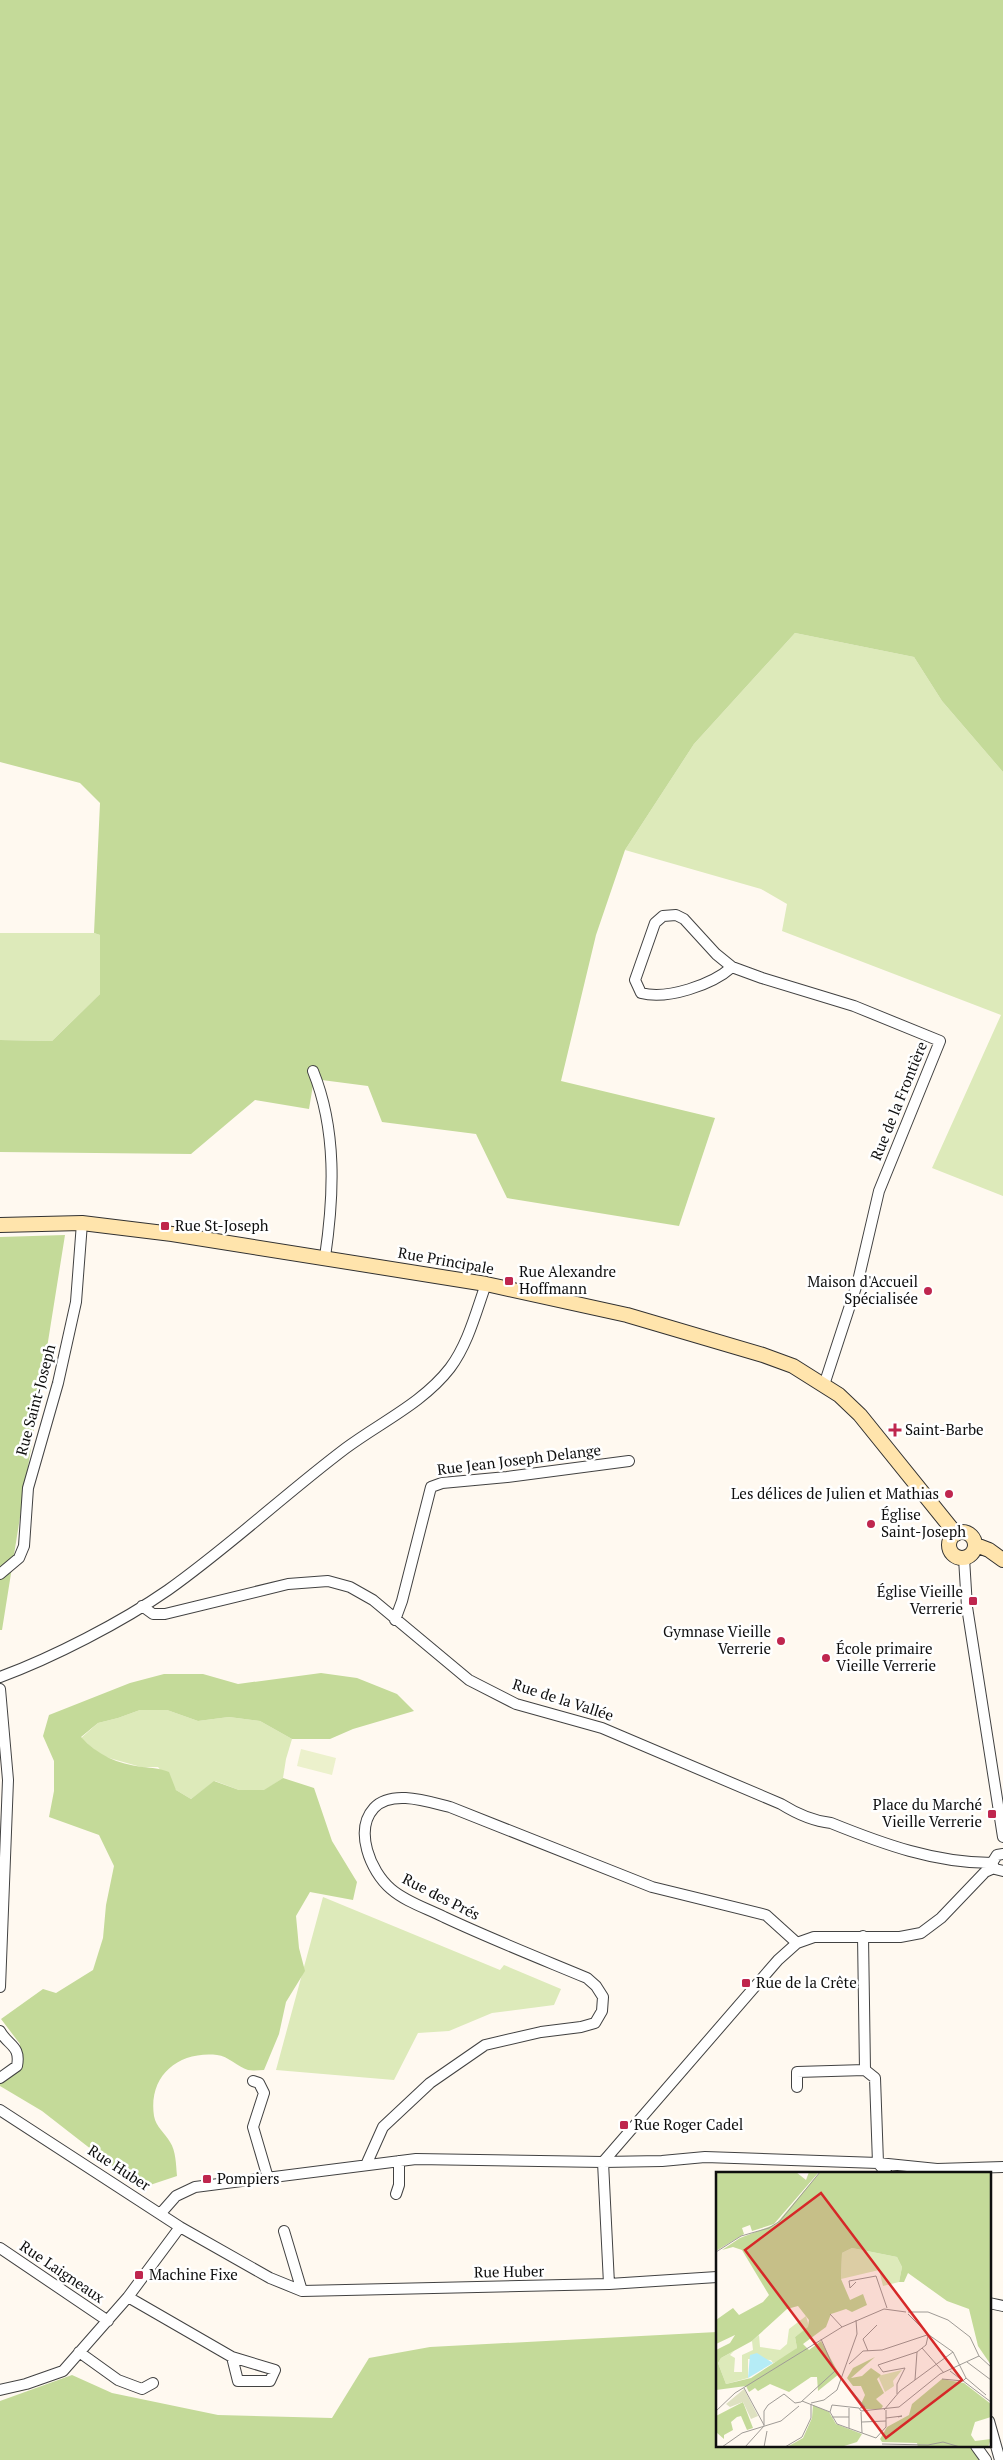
<svg xmlns="http://www.w3.org/2000/svg" width="1003" height="2460" font-family="'PT Serif',serif">
  <rect width="100%" height="100%" fill="#fff9f0"/>
  <!-- green -->
  <path fill="#ddeaba" d="M795,633l119,24 28,44 61,71v424l-71,-28 69,-153 -219,-84 5,-27 -26,-15 -136,-39 69,-106z
    M0,933h94l6,2v59l-48,47 -52,-1z
    M140,1710h27l31,11 31,-4 31,4 32,18 -6,20 -3,19 -18,12h-26l-24,-9 -24,18 -15,-9 -18,-23h-17l-39,-11 -21,-18 17,-15 20,-5z
    M323,1897l177,73 4,-5 57,24 -7,16 -62,8 -43,18 -31,2 -24,47 -118,-10z"/>
  <!-- forest -->
  <path fill="#c4da99" d="M0,0h1003v772l-61,-71 -28,-44 -119,-24 -101,111 -69,106 -29,85 -35,146 154,37 -36,108 -172,-28 -31,-64 -94,-12 -14,-36 -54,-7 -5,30 -54,-9 -64,54 -191,-2v-112l52,1 48,-47v-59l-6,-2 6,-130 -20,-20 -80,-21z
    M65,1235l-63,395h-2v-393z
    M321,1673l36,5 40,16 17,17 -61,18 -23,10h-38l-32,-18 -31,-4 -31,4 -31,-11h-27l-22,8 -20,5 -17,14c16,18 37,27 61,30 11,1 17,1 27,5l7,18 15,9 23,-18 25,9h25l19,-12 31,10 18,53 25,41 -4,18 -43,-8 -14,24 3,32 6,23 -19,31 -7,32 -15,36c-5,0 -11,1 -16,0 -10,-3 -20,-14 -31,-15 -39,-4 -69,21 -63,61 2,11 11,17 16,26 6,9 6,23 7,34l-36,12 -99,-77 -42,-25v-8l19,-14 1,-20 -19,-25 42,-30 13,4 37,-23 10,-32 3,-33 8,-39 -15,-31 -50,-18 5,-26v-30l-11,-25 6,-21 81,-32 34,-9h39l35,10z
    M717,2332v114h253l9,14h-979v-59l72,-26 40,18 106,22 114,3 37,-60 61,-11z"/>
  <!-- pitch -->
  <path fill="#ecf1cc" d="M301,1749l35,9 -4,17 -35,-9z"/>
  <g fill="none" stroke-linecap="round" stroke-linejoin="round">
    <!-- street casing -->
    <g stroke="#424242" stroke-width="12">
      <path id="street" d="M732,967c-20,18 -65,33 -91,26l-6,-13 20,-57 8,-7 13,-1 8,4 32,35 16,13 30,11 92,28 86,35 -61,150 -21,90 -34,104
        M313,1071c24,59 21,125 12,186
        M964,1558l3,49 36,230
        M0,1574l19,-16 5,-12 4,-58 30,-105 18,-81 6,-79
        M142,1606l11,8h12l123,-30 40,-3 22,6 23,13 96,80 47,24 86,24 179,76c16,10 31,17 50,19 52,21 104,40 161,40
        M395,1620l7,-19 29,-114 11,-4 65,-6 122,-16
        M0,1677c52,-19 122,-55 168,-87 62,-44 117,-96 178,-142 35,-26 77,-45 104,-80 18,-24 26,-56 36,-84
        M0,1689l8,91 -8,207
        M1003,1854l-6,1 -5,8 3,6 8,2
        M863,1936l2,134 10,8 3,85 9,11
        M0,2031c8,15 21,14 17,35l-17,12
        M253,2081l6,2 5,10 -11,34 15,51
        M797,2087v-15l68,-2
        M0,2110l180,117 90,51 32,13 307,-7 108,-7
        M603,2162l175,-202 19,-17 17,-6h86l21,-4 20,-15 44,-46 9,-4
        M603,2162l6,122
        M366,2165l17,-38 47,-44 55,-38 56,-13 40,-5 14,-4 7,-12 1,-14 -7,-11 -9,-8c-48,-20 -96,-39 -143,-61 -18,-9 -38,-15 -53,-28 -21,-18 -37,-59 -17,-81 18,-19 55,-6 76,-1l202,80 114,28 31,28
        M396,2194l3,-9v-24
        M161,2213l15,-17 19,-9 221,-28 187,3 59,-1 43,-4 173,6 59,6 66,-2
        M284,2231l18,60
        M0,2248l108,73
        M128,2297l104,60 43,13 -5,11h-32l-6,-24
        M989,2303l14,3
        M79,2352l39,28 24,9 11,-6
        M0,2390l26,-6 37,-13 65,-74 52,-70
        M989,2421l11,39
        M976,2446l10,14"/>
    </g>
    <!-- secondary casing -->
    <g stroke="#313131" stroke-width="16">
      <path id="secondary" d="M0,1225l82,-2 90,11 314,50 141,31 136,40 30,11 46,29 21,20 96,119
        M949 1545a13 13 0 1 1 26 0a13 13 0 1 1-26 0Z
        M976,1545l13,5 14,10"/>
    </g>
    <!-- street -->
    <use href="#street" stroke="#fff" stroke-width="10"/>
    <!-- secondary -->
    <use href="#secondary" stroke="#ffe4ac" stroke-width="14"/>
  </g>
  <!-- markers -->
  <g fill="#bf264e" stroke="#fff" stroke-width="2">
    <rect x="160" y="1221" width="10" height="10" rx="2.5"/>
    <rect x="504" y="1276" width="10" height="10" rx="2.5"/>
    <circle cx="928" cy="1291" r="5"/>
    <path d="M892.5 1422.5h5v5h5v5h-5v5h-5v-5h-5v-5h5z"/>
    <circle cx="949" cy="1494" r="5"/>
    <circle cx="871" cy="1524" r="5"/>
    <rect x="968" y="1596" width="10" height="10" rx="2.5"/>
    <circle cx="781" cy="1641" r="5"/>
    <circle cx="826" cy="1658" r="5"/>
    <rect x="987" y="1809" width="10" height="10" rx="2.5"/>
    <rect x="741" y="1978" width="10" height="10" rx="2.5"/>
    <rect x="619" y="2120" width="10" height="10" rx="2.5"/>
    <rect x="202" y="2174" width="10" height="10" rx="2.5"/>
    <rect x="134" y="2270" width="10" height="10" rx="2.5"/>
  </g>
  <g text-anchor="middle" stroke-width="5" stroke-linejoin="round" paint-order="stroke">
    <!-- street labels -->
    <g font-size="15" fill="#0f0f0f" stroke="#fff">
      <text transform="translate(899 1101) rotate(-68)" y="5">Rue de la Frontière</text>
      <text transform="translate(446 1261) rotate(10)" y="5">Rue Principale</text>
      <text transform="translate(36 1400) rotate(-75)" y="5">Rue Saint-Joseph</text>
      <text transform="translate(519 1460) rotate(-7)" y="5">Rue Jean Joseph Delange</text>
      <text transform="translate(563 1700) rotate(18)" y="5">Rue de la Vallée</text>
      <text transform="translate(441 1897) rotate(27)" y="5">Rue des Prés</text>
      <text transform="translate(119 2168) rotate(33)" y="5">Rue Huber</text>
      <text transform="translate(62 2272) rotate(34)" y="5">Rue Laigneaux</text>
      <text transform="translate(509 2272) rotate(-1)" y="5">Rue Huber</text>
    </g>
    <!-- poi labels -->
    <g font-size="15" fill="#0f0f0f" stroke="#fff" text-anchor="start">
      <text x="175" y="1231">Rue St-Joseph</text>
      <text x="519" y="1277">Rue Alexandre<tspan x="519" dy="17">Hoffmann</tspan></text>
      <text x="918" y="1287" text-anchor="end">Maison d'Accueil<tspan x="918" dy="17">Spécialisée</tspan></text>
      <text x="905" y="1435">Saint-Barbe</text>
      <text x="939" y="1499" text-anchor="end">Les délices de Julien et Mathias</text>
      <text x="881" y="1520">Église<tspan x="881" dy="17">Saint-Joseph</tspan></text>
      <text x="963" y="1597" text-anchor="end">Église Vieille<tspan x="963" dy="17">Verrerie</tspan></text>
      <text x="771" y="1637" text-anchor="end">Gymnase Vieille<tspan x="771" dy="17">Verrerie</tspan></text>
      <text x="836" y="1654">École primaire<tspan x="836" dy="17">Vieille Verrerie</tspan></text>
      <text x="982" y="1810" text-anchor="end">Place du Marché<tspan x="982" dy="17">Vieille Verrerie</tspan></text>
      <text x="756" y="1988">Rue de la Crête</text>
      <text x="634" y="2130">Rue Roger Cadel</text>
      <text x="217" y="2184">Pompiers</text>
      <text x="149" y="2280">Machine Fixe</text>
    </g>
  </g>
  <!-- overview -->
  <g transform="translate(716 2172)">
    <rect width="275" height="275" fill="#fff9f0"/>
    <path d="M136,76l45,9 5,10 -3,15 -16,4 -4,-16 -38,9 1,-26zM90,144l3,11 -14,10 2,11 -11,10 -13,5 -2,-3 -23,-1v19l-22,6 -8,-21 3,-5 13,-7 -4,4 5,3 -1,14h8v-17l11,-5 -1,-9 7,-6 1,12 20,3 7,-6 2,-15zM186,198l-9,11 1,5 -9,6 -7,-16z" fill="#ddeaba"/>
    <path d="M0,0h80l10,8 3,-8h10l-45,52 -22,7 -2,-6 -8,3 2,6 -28,17zM104,0h171v193l-13,-19 -9,-37 -22,-8 -39,-28 -4,9h-5l3,-15 -5,-10 -45,-9 -10,5 -1,26 9,21 13,-6 4,11 -15,7 -6,-3 -15,5 -5,13 -23,17 6,6 12,-9 18,33 -21,17 -1,-14h-6l-22,15 -19,-8 -12,7 -3,-3 -6,4 -3,-6 -30,4v-40l14,-7 5,-8 -19,9v-24l17,-12 6,7 24,-13 6,-7 -27,-45 -9,-3 -11,3 18,-12 36,-14zM82,134l11,14 -1,7 -13,10 2,11 -46,30 -25,6 -8,-21 3,-5 31,-17 35,-32zM159,185l-24,21 11,-2 9,-8 10,7 -4,4 7,14 -8,6 7,7 -2,3h-17l-3,-5 4,-9 -4,-9h-8l-6,-8 6,-10zM226,207l22,4 27,21v13l-16,5 -4,13 4,6 16,-2 -3,8h-70l-1,-4 -35,-1 -2,-3 7,-12 22,-12 3,-11zM27,230l10,26 -6,2 -6,-14 -4,1 -6,5 2,8 -9,5v4l-8,-7v-16zM97,233l16,7 7,12 26,10 -5,8 -16,5h-54l16,-9 9,-20z" fill="#c4da99" fill-rule="evenodd"/>
    <path d="M28,217l14,27 -7,3 -8,-17 -13,5 -4,-3z" fill="#dee1c1"/>
    <path d="M41,181l16,10 -25,15 2,-23z" fill="#b5ecf6"/>
    <path fill="none" stroke="#9f9b96" stroke-width="1" d="M0,80l25,-16 28,-8 11,-7 40,-49M140,110l-6,6 -1,-7 27,-5 11,32M192,140h20l20,8 22,17 9,19 12,11M114,142l12,13M192,142l20,20M213,163l24,17 13,26M206,176l22,25M152,179l-5,-12 14,-14M251,190l24,18M133,192l14,-13 19,-1 45,-15M234,199l41,31M125,206l24,29 -5,1M226,207l21,2 3,-3 20,17M199,208l2,-28 9,-7 2,-9M28,216l20,37M181,222v-10l8,-16 -22,4 -5,-7 39,-13M86,229l28,11M95,231l13,-3 13,-10 20,-56 -1,-14M133,236v20M168,238l16,-19 53,-39M0,239l19,-18 107,-66 42,-18 22,3M114,240l2,-7 27,3 2,3 38,-4 41,-33 39,-18M114,240l7,12 39,14 10,-11v-17M145,240l1,21M116,245h17M170,246l16,-2 -4,1M146,250l24,-1M48,254v-15l4,-6 16,-11 11,9 6,-1 34,-31 -14,-32M166,272l46,1 15,-3 17,5M6,275l20,-14 39,-12 18,-15M29,275l19,-21M48,275l3,-16M69,275l17,-10 9,-19v-14"/>
    <path fill="#d62828" fill-opacity="0.15" stroke="#d62828" stroke-width="2.5" d="M105,21l141,187 -76,58 -141,-188z"/>
    <rect width="275" height="275" fill="none" stroke="#0f0f0f" stroke-width="2.5"/>
  </g>
</svg>
